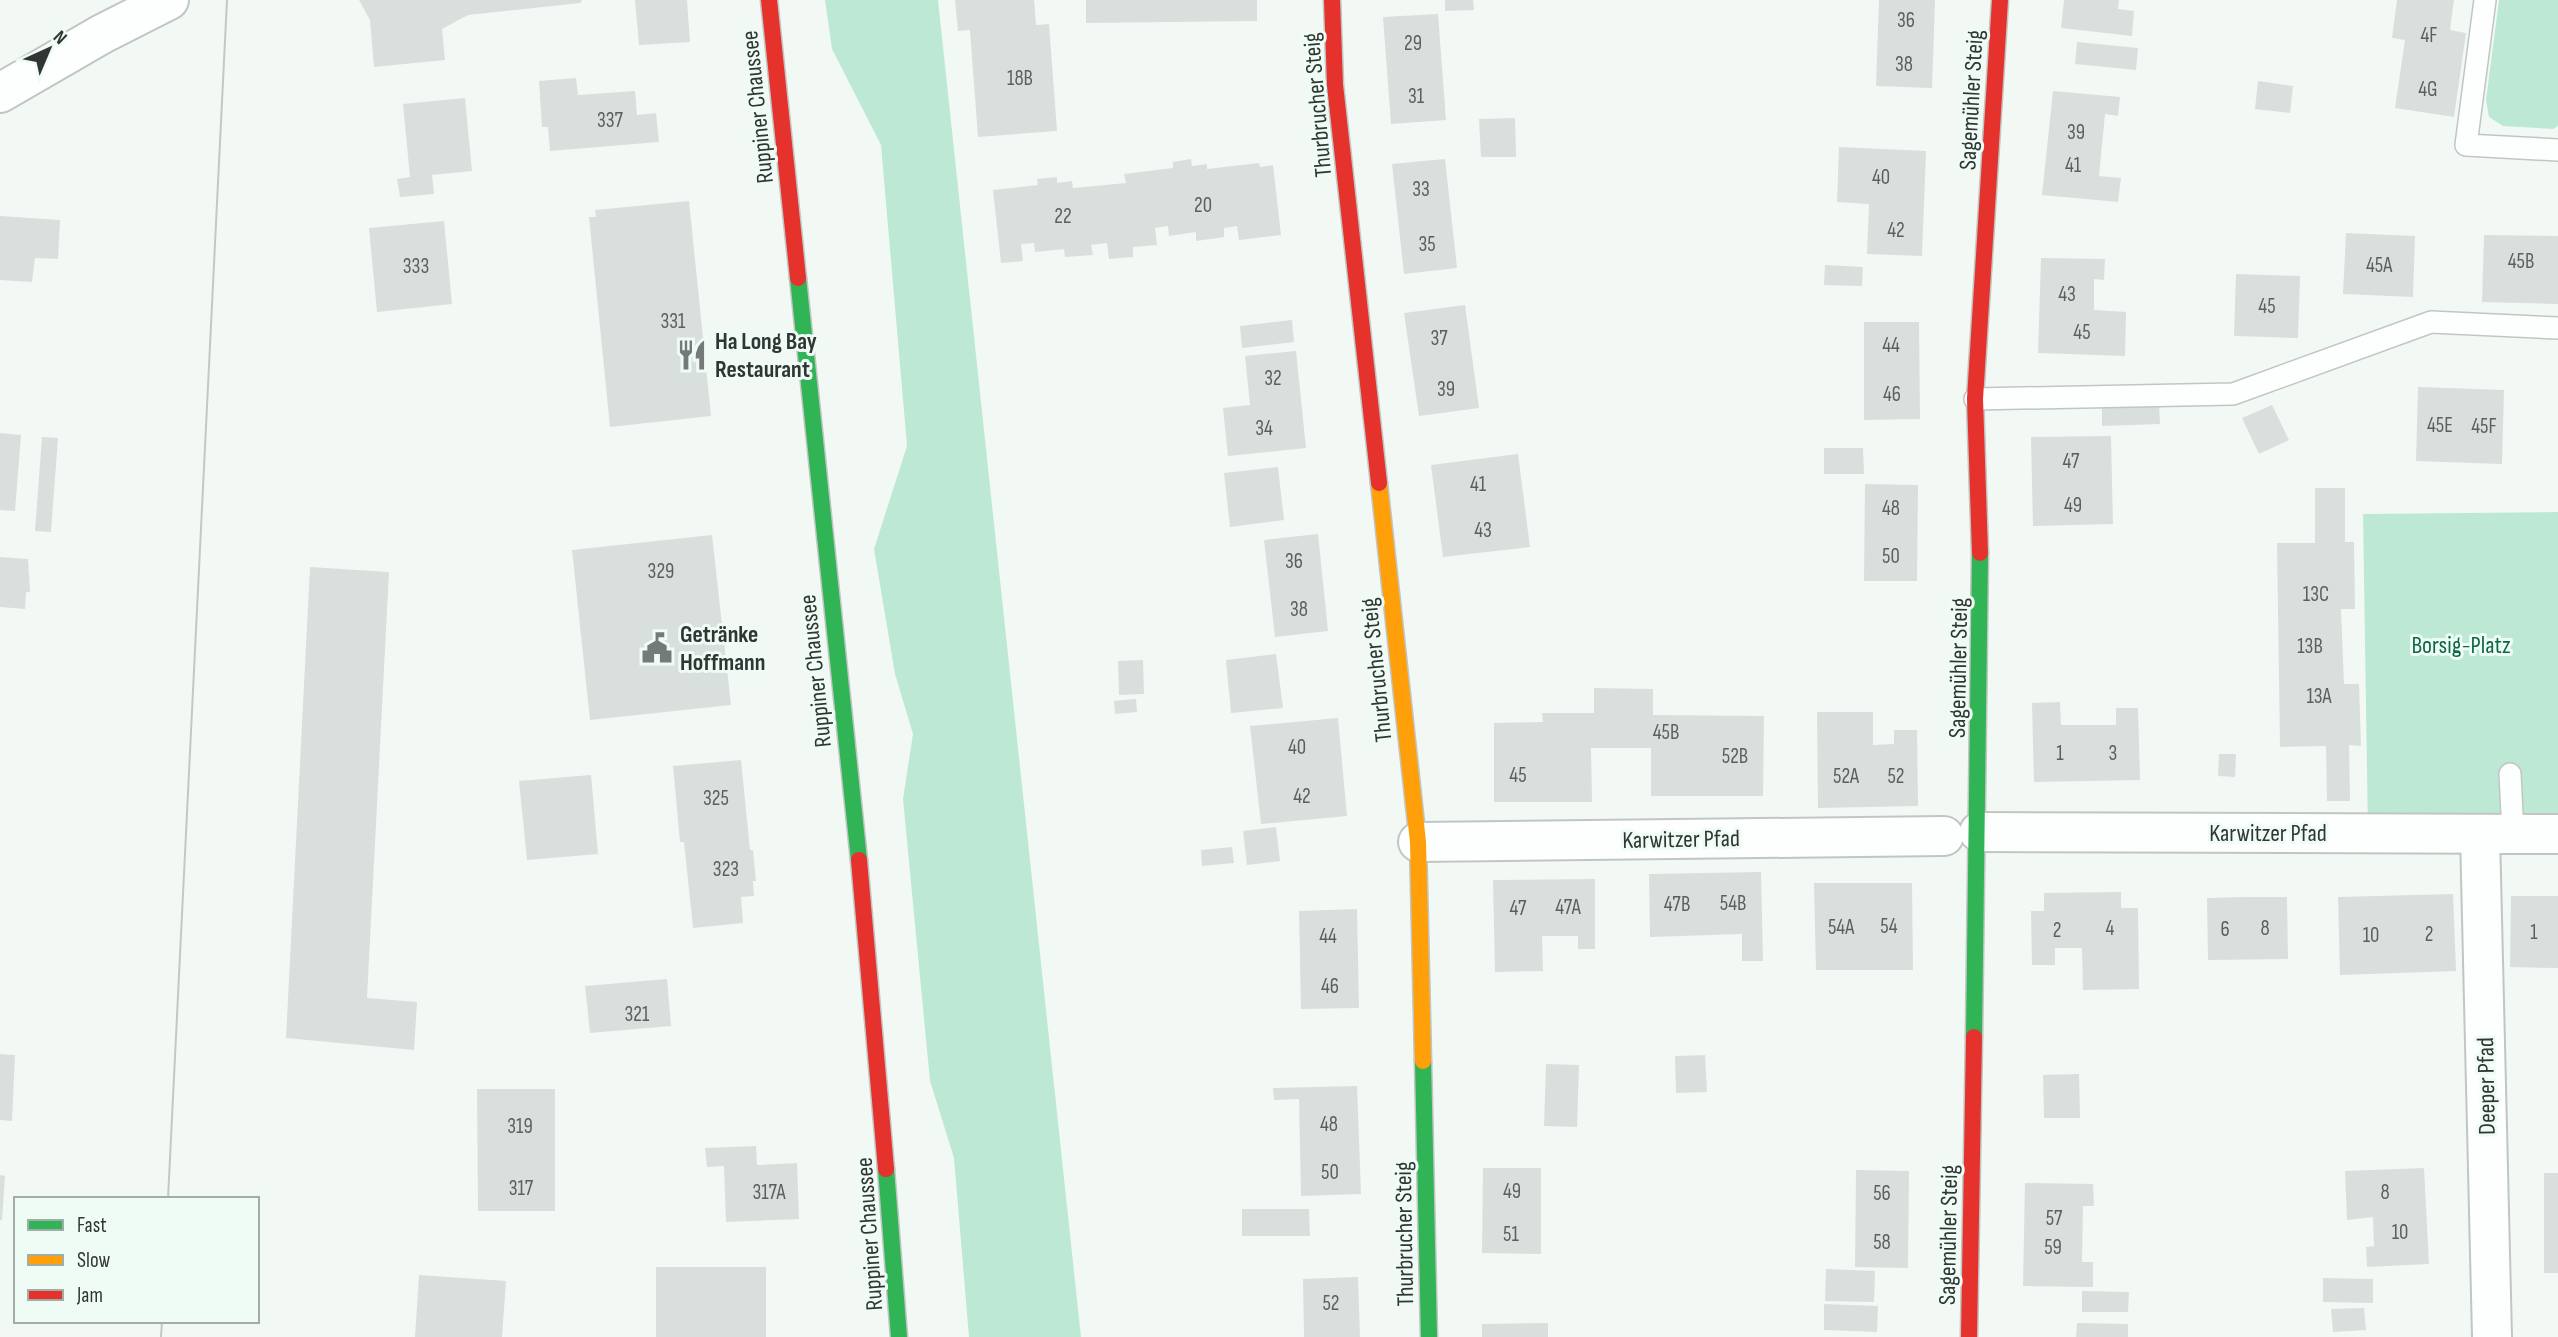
<svg xmlns="http://www.w3.org/2000/svg" width="2558" height="1337" font-family="'Sofia Sans Condensed',sans-serif">
  <rect width="100%" height="100%" fill="#f2f9f5"/>
  <!-- green -->
  <path fill="#bde9d4" d="M825,0h113l143,1337h-112l-15,-179 -24,-77 -27,-282 10,-65 -18,-60 -21,-125 33,-103 -26,-301 -49,-96z
    M2499,0h59v126l-5,3 -50,-3 -14,-9 -3,-17z
    M2558,512v322l-190,-1 -5,-319z"/>
  <!-- building -->
  <path fill="#d9dfdc" d="M359,0h223l-2,3 -112,12 -26,14 3,31 -71,7 -4,-47z
    M635,0h52l3,42 -51,3z
    M955,0h79l2,25 13,-1 8,107 -79,6 -8,-107 -12,1z
    M1086,0h171v21l-171,2z
    M1445,0h28l1,10 -29,1z
    M1879,0h56l-3,88 -56,-2z
    M2064,0h55l-1,9 16,2 -2,25 -71,-8z
    M2397,0h57l-4,30 16,3 -12,84 -59,-9 10,-68 -13,-2z
    M1438,14l8,106 -55,4 -8,-107z
    M2077,42l61,6 -2,22 -61,-6z
    M576,78l2,17 57,-4 2,24 19,-2 3,29 -109,9 -2,-24h-6l-3,-46z
    M2258,81l35,5 -3,27 -35,-4z
    M2053,91l67,6 -2,19 -13,-2 -6,62 22,2 -3,24 -76,-7z
    M465,98l7,73 -40,4 2,19 -34,3 -3,-18 13,-2 -7,-73z
    M1515,118l1,39h-35l-2,-38z
    M1839,147l87,4 -4,105 -55,-2 2,-50 -32,-2z
    M1191,159l1,7 15,-2v5l52,-6 1,4 13,-2 8,70 -42,5 -2,-14 -13,2v9l-28,4v-9l-27,4 -1,-10 -13,2 2,17 -24,2v10l-24,2 -2,-16 -16,2 2,10 -28,2 -1,-8 -29,3 -1,-9 -13,1 2,17 -22,2 -8,-73 45,-5 -1,-6 20,-2v6l15,-2 1,7 53,-5 -2,-9 49,-6v-6z
    M1445,159l12,109 -53,6 -12,-110z
    M689,201l22,215 -101,11 -21,-210h7l-1,-7z
    M0,216l60,4 -2,39 -23,-1 -3,24 -32,-2z
    M444,221l8,83 -75,8 -8,-84z
    M2346,233l69,3 -2,61 -70,-3z
    M2484,235l74,1v68l-76,-2z
    M2041,258l64,1 -1,21 -10,-1v31l32,2 -1,44 -87,-3z
    M1825,265l38,2 -1,19 -38,-1z
    M2236,274l64,2 -2,62 -64,-2z
    M1465,305l14,103 -60,8 -15,-103z
    M1292,320l2,22 -52,6 -2,-22z
    M1864,322h55l1,97 -56,1z
    M1296,351l10,97 -78,8 -5,-48 27,-3 -5,-49z
    M2418,387l86,3 -2,74 -86,-3z
    M2159,404l1,20 -58,2v-21z
    M2272,405l17,35 -30,14 -17,-36z
    M0,433l21,2 -6,76 -15,-1z
    M2111,436l2,88 -80,2 -2,-89z
    M42,437l16,1 -7,94 -16,-1z
    M1824,448h39l1,26h-40z
    M1518,454l12,93 -87,10 -12,-92z
    M1278,467l6,53 -54,7 -6,-54z
    M1865,484l53,1 -1,96h-53z
    M2315,488h30v54h9l1,67h-14l3,75h15l2,62 -12,-1 1,56h-23l-1,-55 -46,1 -3,-204h38z
    M1318,534l10,97 -53,6 -11,-97z
    M712,535l19,170 -141,15 -18,-170z
    M0,557l28,2 2,33h-4l-1,17 -25,-2z
    M310,567l79,5 -22,426 50,4 -3,48 -128,-12z
    M1276,654l7,54 -52,5 -5,-53z
    M1143,660l1,34 -25,1 -1,-34z
    M1594,688l59,1v26l111,1 -1,80h-112v-48h-60l1,54h-98v-79l49,-1 -1,-9h52z
    M1136,699l1,13 -22,2 -1,-13z
    M2060,702l1,23h55v-17h22l2,72 -106,2 -2,-79z
    M1817,712h56v33l21,-1v-14h23l1,76 -100,2z
    M1338,718l9,98 -86,8 -11,-98z
    M2219,754h17l-1,23 -17,-1z
    M741,760l9,90h3l3,31h-3l1,15 -13,1 2,26 -50,5 -9,-86h-4l-7,-76z
    M591,775l7,79 -71,6 -8,-79z
    M1276,827l4,34 -33,4 -4,-34z
    M1232,847l2,16 -32,3 -1,-16z
    M1761,872l2,89h-21v-27l-92,3 -1,-63z
    M1595,879v70h-17v-13h-36l1,35 -48,1 -2,-92z
    M1814,883h98l1,87h-97z
    M2121,892v16h17l1,81 -56,1 -1,-42h-27v17h-23l-1,-54h13v-18z
    M2453,894l3,77 -116,4 -2,-78z
    M2511,896h47v72l-48,-1z
    M2242,897h45l1,62 -80,1 -1,-62z
    M1357,909l2,99 -58,1 -2,-98z
    M667,979l4,47 -81,7 -5,-47z
    M0,1054l15,1 -3,66 -12,-1z
    M1705,1055l2,37 -31,1 -1,-37z
    M1546,1064l33,1 -2,62 -33,-1z
    M2079,1074l1,44h-36l-1,-43z
    M1357,1086l4,108 -60,2 -2,-97 -25,1 -1,-12z
    M477,1089h78v122h-77z
    M756,1146l1,19 40,-2 2,56 -73,3 -2,-56 -17,1 -2,-19z
    M1483,1168h58v86l-59,-1z
    M2424,1168l5,96 -62,3 -1,-20 8,-1 -1,-29 -26,3 -2,-49z
    M1856,1170l53,1 -1,97 -53,-1z
    M2544,1173h14v100h-14z
    M0,1175l5,1 -3,44h-2z
    M2025,1183l68,1 1,22h-11l-1,56h11v25l-70,-1z
    M1242,1209h67l1,27h-68z
    M656,1267h110v70h-110z
    M1826,1269l49,2 -1,31 -49,-1z
    M419,1275l87,6 -4,56h-87z
    M1358,1277l2,60h-56l-1,-58z
    M2323,1278l50,1v24l-50,-1z
    M2082,1291l47,1 -1,20h-46z
    M1824,1304l54,2 -1,26 -53,-2z
    M2364,1308l2,22 -33,2 -2,-23z
    M1548,1323v14h-66v-13z
    M2077,1323l51,1v13h-52z"/>
  <g fill="none" stroke-linecap="round" stroke-linejoin="round">
    <!-- lane casing -->
    <g stroke="#c1c6c4" stroke-width="24">
      <path id="lane" d="M2485,0l-19,145 92,5
        M1975,399l258,-5 198,-72 127,6
        M2510,774l3,60"/>
    </g>
    <!-- street casing -->
    <g stroke="#c1c6c4" stroke-width="42">
      <path id="street" d="M0,93l102,-59 67,-34
        M1979,832l579,2
        M2480,834l12,503
        M1418,842l526,-6"/>
    </g>
    <!-- fast casing -->
    <g stroke="#c1c6c4" stroke-width="19">
      <path id="fast" d="M798,278l61,582
        M1974,1037l6,-484
        M1423,1061l6,276
        M886,1169l13,168"/>
    </g>
    <!-- slow casing -->
    <g stroke="#c1c6c4" stroke-width="19">
      <path id="slow" d="M1379,483l39,359 5,219"/>
    </g>
    <!-- jam casing -->
    <g stroke="#c1c6c4" stroke-width="19">
      <path id="jam" d="M769,0l29,278
        M1332,0l3,85 44,398
        M1980,553l-5,-154 25,-399
        M859,860l27,309
        M1969,1337l5,-300"/>
    </g>
    <!-- lane -->
    <use href="#lane" stroke="#fdfefe" stroke-width="21"/>
    <!-- street -->
    <use href="#street" stroke="#fdfefe" stroke-width="38"/>
    <!-- fast -->
    <use href="#fast" stroke="#30b455" stroke-width="16"/>
    <!-- slow -->
    <use href="#slow" stroke="#ff9f0a" stroke-width="16"/>
    <!-- jam -->
    <use href="#jam" stroke="#e5322d" stroke-width="16"/>
    <!-- tram -->
    <path stroke="#c5c7c6" stroke-width="2" d="M168,1199l59,-1199
      M161,1337l1,-16"/>
  </g>
  <!-- icons -->
  <defs>
    <g id="restaurant-bare" transform="scale(2.415)"><path d="M-5-6h1v4h1v-4h1v4h1v-4h1v5L-1.5 .5V6h-2V.5L-5-1ZM5-6V6H3V1.5H1.5Q1.5-4 5-6Z" fill="#757a78" stroke="#effcf5" stroke-width="2.5" paint-order="stroke"/></g>
    <g id="civic-bare" transform="scale(2.415)"><path d="M-.6-6.5H3V-4.5H.6V-3L4-1V1h2V6H-6V1h2V-1L-.6-3ZM-1.2 2.5V6h2.4V2.5Z" fill="#757a78" stroke="#effcf5" stroke-width="2.5" paint-order="stroke"/></g>
  </defs>
  <g fill-rule="evenodd">
    <use href="#restaurant-bare" x="692" y="355"/>
    <use href="#civic-bare" x="657" y="648"/>
  </g>
  <g text-anchor="middle" stroke-width="6" stroke-linejoin="round" paint-order="stroke">
    <!-- number labels -->
    <g font-size="21" fill="#5b605e">
      <text x="1906" y="27">36</text>
      <text x="2429" y="42">4F</text>
      <text x="1413" y="50">29</text>
      <text x="1904" y="71">38</text>
      <text x="1020" y="85">18B</text>
      <text x="2428" y="96">4G</text>
      <text x="1416" y="103">31</text>
      <text x="610" y="127">337</text>
      <text x="2076" y="139">39</text>
      <text x="2073" y="172">41</text>
      <text x="1881" y="184">40</text>
      <text x="1421" y="196">33</text>
      <text x="1203" y="212">20</text>
      <text x="1063" y="223">22</text>
      <text x="1896" y="237">42</text>
      <text x="1427" y="251">35</text>
      <text x="2521" y="268">45B</text>
      <text x="2379" y="272">45A</text>
      <text x="416" y="273">333</text>
      <text x="2067" y="301">43</text>
      <text x="2267" y="313">45</text>
      <text x="673" y="328">331</text>
      <text x="2082" y="339">45</text>
      <text x="1439" y="345">37</text>
      <text x="1891" y="352">44</text>
      <text x="1273" y="385">32</text>
      <text x="1446" y="396">39</text>
      <text x="1892" y="401">46</text>
      <text x="2440" y="432">45E</text>
      <text x="2484" y="433">45F</text>
      <text x="1264" y="435">34</text>
      <text x="2071" y="468">47</text>
      <text x="1478" y="491">41</text>
      <text x="2073" y="512">49</text>
      <text x="1891" y="515">48</text>
      <text x="1483" y="537">43</text>
      <text x="1891" y="563">50</text>
      <text x="1294" y="568">36</text>
      <text x="661" y="578">329</text>
      <text x="2316" y="601">13C</text>
      <text x="1299" y="616">38</text>
      <text x="2310" y="653">13B</text>
      <text x="2319" y="703">13A</text>
      <text x="1666" y="739">45B</text>
      <text x="1297" y="754">40</text>
      <text x="2060" y="760">1</text>
      <text x="2113" y="760">3</text>
      <text x="1735" y="763">52B</text>
      <text x="1518" y="782">45</text>
      <text x="1846" y="783">52A</text>
      <text x="1896" y="783">52</text>
      <text x="1302" y="803">42</text>
      <text x="716" y="805">325</text>
      <text x="726" y="876">323</text>
      <text x="1733" y="910">54B</text>
      <text x="1677" y="911">47B</text>
      <text x="1568" y="914">47A</text>
      <text x="1518" y="915">47</text>
      <text x="1889" y="933">54</text>
      <text x="1841" y="934">54A</text>
      <text x="2110" y="935">4</text>
      <text x="2265" y="935">8</text>
      <text x="2225" y="936">6</text>
      <text x="2057" y="937">2</text>
      <text x="2534" y="939">1</text>
      <text x="2429" y="941">2</text>
      <text x="2371" y="942">10</text>
      <text x="1328" y="943">44</text>
      <text x="1330" y="993">46</text>
      <text x="637" y="1021">321</text>
      <text x="1329" y="1131">48</text>
      <text x="520" y="1133">319</text>
      <text x="1330" y="1179">50</text>
      <text x="521" y="1195">317</text>
      <text x="1512" y="1198">49</text>
      <text x="769" y="1199">317A</text>
      <text x="2385" y="1199">8</text>
      <text x="1882" y="1200">56</text>
      <text x="2054" y="1225">57</text>
      <text x="2400" y="1239">10</text>
      <text x="1511" y="1241">51</text>
      <text x="1882" y="1249">58</text>
      <text x="2053" y="1254">59</text>
      <text x="1331" y="1310">52</text>
    </g>
    <!-- street labels -->
    <g font-size="24" fill="#313634" stroke="#effcf5">
      <text transform="translate(1971 100) rotate(-87)" y="8">Sagemühler Steig</text>
      <text transform="translate(1317 105) rotate(-95)" y="8">Thurbrucher Steig</text>
      <text transform="translate(757 107) rotate(-96)" y="8">Ruppiner Chaussee</text>
      <text transform="translate(1958 668) rotate(-89)" y="8">Sagemühler Steig</text>
      <text transform="translate(1376 670) rotate(-96)" y="8">Thurbrucher Steig</text>
      <text transform="translate(815 671) rotate(-96)" y="8">Ruppiner Chaussee</text>
      <text x="2268" y="841">Karwitzer Pfad</text>
      <text transform="translate(1681 839) rotate(-1)" y="8">Karwitzer Pfad</text>
      <text transform="translate(2486 1086) rotate(-91)" y="8">Deeper Pfad</text>
      <text transform="translate(869 1234) rotate(-94)" y="8">Ruppiner Chaussee</text>
      <text transform="translate(1404 1234) rotate(-91)" y="8">Thurbrucher Steig</text>
      <text transform="translate(1948 1235) rotate(-89)" y="8">Sagemühler Steig</text>
    </g>
    <!-- poi labels -->
    <g font-size="24" font-weight="bold" fill="#313634" stroke="#effcf5" text-anchor="start">
      <text x="715" y="349">Ha Long Bay<tspan x="715" dy="28">Restaurant</tspan></text>
      <text x="680" y="642">Getränke<tspan x="680" dy="28">Hoffmann</tspan></text>
    </g>
    <!-- park labels -->
    <g font-size="24" fill="#0c6749" stroke="#effcf5">
      <text x="2461" y="653">Borsig-Platz</text>
    </g>
  </g>
  <!-- legend -->
  <rect x="14" y="1197" width="245" height="126" fill="#effcf5" stroke="#a3ada8" stroke-width="2"/>
  <rect x="28" y="1220" width="35" height="10" fill="#30b455" stroke="#a3ada8" stroke-width="2"/>
  <text x="77" y="1232" font-size="21" fill="#313634">Fast</text>
  <rect x="28" y="1255" width="35" height="10" fill="#ff9f0a" stroke="#a3ada8" stroke-width="2"/>
  <text x="77" y="1267" font-size="21" fill="#313634">Slow</text>
  <rect x="28" y="1290" width="35" height="10" fill="#e5322d" stroke="#a3ada8" stroke-width="2"/>
  <text x="77" y="1302" font-size="21" fill="#313634">Jam</text>
  <!-- north arrow -->
  <g transform="translate(49 49) rotate(44)" stroke="#effcf5" stroke-width="5" paint-order="stroke">
  <path d="M0-5L12 26L0 18L-12 26Z" fill="#313634"/>
  <text y="-10" font-size="19" font-weight="bold" text-anchor="middle" fill="#313634">N</text>
  </g>
</svg>
